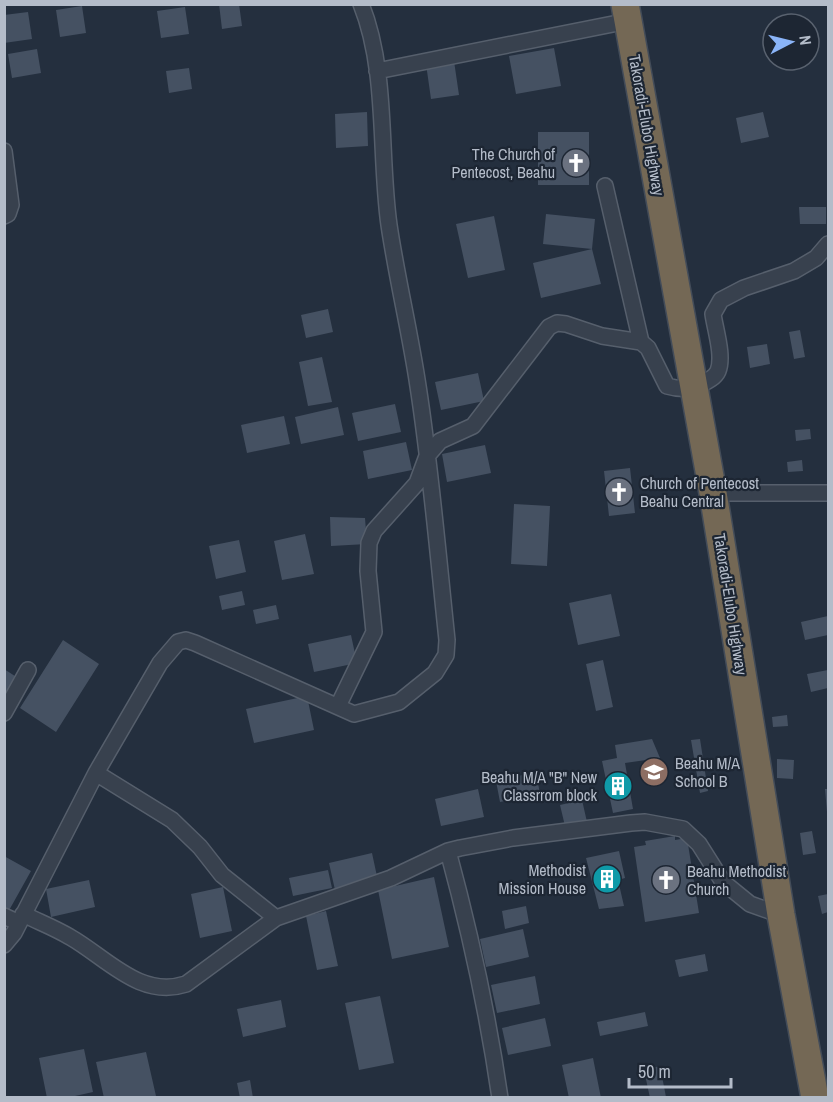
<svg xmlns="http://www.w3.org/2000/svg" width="833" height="1102" font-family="'Archivo Narrow',sans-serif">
  <rect width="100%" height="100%" fill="#242f3e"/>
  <!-- building -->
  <path fill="#455162" d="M219,4h20l3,22 -20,3z
    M82,6l4,27 -26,4 -4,-27z
    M185,7l4,27 -28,4 -4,-27z
    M28,12l4,27 -28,4v-28z
    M554,48l7,38 -45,8 -7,-38z
    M37,49l4,24 -29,5 -4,-24z
    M454,61l5,34 -28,4 -5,-35z
    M189,68l3,21 -23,4 -3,-22z
    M367,112l1,34 -32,2 -1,-34z
    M763,112l6,25 -28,6 -5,-25z
    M538,132h51v53h-51z
    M799,207h27v17h-26z
    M546,214l49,5 -3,30 9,35 -60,14 -8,-35 59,-14 -49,-5z
    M494,216l11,54 -37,8 -12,-54z
    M328,309l5,23 -27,6 -5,-23z
    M800,330l5,27 -11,2 -5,-27z
    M767,344l3,20 -20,4 -3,-21z
    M322,357l10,45 -24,4 -9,-44z
    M478,373l6,28 -43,9 -6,-28z
    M395,404l6,28 -43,9 -6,-28z
    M338,407l6,28 -43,9 -6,-27z
    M284,416l6,28 -43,9 -6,-28z
    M810,429l1,10 -15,2 -1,-11z
    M406,442l6,28 -44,9 -5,-28z
    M485,445l6,28 -44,9 -5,-28z
    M802,460l1,11 -15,1 -1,-10z
    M630,468l5,45 -26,3 -5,-45z
    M514,504l36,2 -3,60 -36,-2z
    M330,517l35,1 2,26 -36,2z
    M305,534l9,40 -32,6 -8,-39z
    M239,540l7,32 -30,7 -7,-33z
    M242,591l3,14 -23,5 -3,-14z
    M611,594l9,42 -42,9 -9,-42z
    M276,605l3,14 -23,5 -3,-14z
    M828,616v19l-23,5 -4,-18z
    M351,635l6,28 -43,9 -6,-28z
    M63,640l36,24 -43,68 -36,-24z
    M603,660l10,47 -17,4 -10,-47z
    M4,669l14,9 -14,22z
    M828,670v18l-17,4 -4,-18z
    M307,696l7,34 -60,13 -8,-34z
    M787,715l1,11 -15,1 -1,-10z
    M652,739l8,19 -35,5 8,46 -20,4 -11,-52 15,-3 -2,-13z
    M700,739l8,52 -8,2 -9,-53z
    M777,759l17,1 -1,19 -16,-1z
    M536,772l4,22 -40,8 -4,-21z
    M478,789l6,28 -43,9 -6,-27z
    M825,789h3v23h-1z
    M582,800l5,22 -22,4 -5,-21z
    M812,831l4,22 -13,2 -3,-22z
    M675,836v4l12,-2 12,75 -54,9 -11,-75 12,-2 -1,-4z
    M619,851l6,27 -7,2 6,26 -25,3 -13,-51z
    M372,853l6,28 -43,9 -6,-27z
    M4,856l27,15 -24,43 -3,-2z
    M328,870l4,18 -39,8 -4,-18z
    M434,877l15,70 -57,12 -14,-69z
    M89,880l6,27 -44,10 -5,-28z
    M223,887l9,44 -32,7 -9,-44z
    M828,894v18l-6,2 -4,-18z
    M526,906l3,17 -24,6 -3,-18z
    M326,911l12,55 -21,4 -11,-54z
    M523,929l6,28 -43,10 -6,-28z
    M705,954l3,17 -29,6 -4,-17z
    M535,976l5,28 -43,9 -6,-28z
    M380,996l14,67 -35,7 -14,-67z
    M281,1000l5,27 -43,10 -6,-28z
    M645,1012l3,14 -48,10 -3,-14z
    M545,1018l6,28 -43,9 -6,-27z
    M84,1049l9,43 -27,6h-19l-8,-40z
    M146,1052l10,44 -52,2 -8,-36z
    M593,1058l8,40h-32l-7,-33z
    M660,1066l6,31 -16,1 -6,-28z
    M250,1080l3,18h-13l-3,-15z"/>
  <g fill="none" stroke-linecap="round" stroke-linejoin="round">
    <!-- street casing -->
    <g stroke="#565f6c" stroke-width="18">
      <path id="street" d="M377,71l251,-50
        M4,151l7,54 -3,9 -4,2
        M605,186l36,156
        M713,493h115
        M338,706l36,-74 -6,-61 1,-28 5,-12 43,-48 10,-27 13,-15 33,-15 76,-99 8,-4 9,1 36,12 39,6 7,6 19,38c10,3 24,4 33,-1 6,-3 15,-7 18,-14 6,-15 -3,-42 -5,-57l8,-14 23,-12 50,-17 22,-13 12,-14
        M4,713l24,-43
        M96,773l76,47 28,27 22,28 54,43
        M448,851c22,81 40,164 52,247
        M23,914c16,8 32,14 47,23 37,21 70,62 116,47l90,-66 115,-40 57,-27 12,-3 53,-10 118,-15 14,-1 38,7 16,15 24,38 27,22 31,11
        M4,916l15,7
        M4,945l10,-12 82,-160 64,-110 18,-21 8,-2 9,3 159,71 45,-12 36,-29 11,-18 1,-15c-9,-85 -16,-170 -29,-254 -8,-54 -21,-107 -29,-161 -10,-71 -1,-154 -28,-221"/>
    </g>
    <!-- highway casing -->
    <g stroke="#434c59" stroke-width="30">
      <path id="highway" d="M625,4l88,489 68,422 34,183"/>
    </g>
    <!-- street -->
    <use href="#street" stroke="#38414e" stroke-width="15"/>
    <!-- highway -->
    <use href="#highway" stroke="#746855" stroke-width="27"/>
  </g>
  <!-- icons -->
  <defs>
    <g id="church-disc" transform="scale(1.5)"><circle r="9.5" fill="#6b7280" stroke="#1d2633"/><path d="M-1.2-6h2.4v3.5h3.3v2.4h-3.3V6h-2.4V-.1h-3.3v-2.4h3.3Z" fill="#fff"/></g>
    <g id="school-disc" transform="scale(1.5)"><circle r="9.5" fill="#8d6e63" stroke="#1d2633"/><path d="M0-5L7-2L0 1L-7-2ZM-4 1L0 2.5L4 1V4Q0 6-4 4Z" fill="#fff"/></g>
    <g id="building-disc" transform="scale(1.5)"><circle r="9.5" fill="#0f9aa8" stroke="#1d2633"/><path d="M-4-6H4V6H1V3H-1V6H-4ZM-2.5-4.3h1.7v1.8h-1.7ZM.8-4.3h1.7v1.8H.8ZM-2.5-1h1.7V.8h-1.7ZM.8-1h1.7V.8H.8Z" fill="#fff"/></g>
  </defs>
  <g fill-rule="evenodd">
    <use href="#church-disc" x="576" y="163"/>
    <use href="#church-disc" x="619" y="492"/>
    <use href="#school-disc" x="654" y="772"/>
    <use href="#building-disc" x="618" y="786"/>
    <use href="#building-disc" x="607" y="879"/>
    <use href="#church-disc" x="666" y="880"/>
  </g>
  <g text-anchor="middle" stroke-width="4.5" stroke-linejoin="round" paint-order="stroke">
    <!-- street labels -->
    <g font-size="16" fill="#b4bcc9" stroke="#1d2633">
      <text transform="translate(647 125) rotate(80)" y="6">Takoradi-Elubo Highway</text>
      <text transform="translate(731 604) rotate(81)" y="6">Takoradi-Elubo Highway</text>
    </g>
    <!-- poi labels -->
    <g font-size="16" fill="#b4bcc9" stroke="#1d2633" text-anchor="end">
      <text x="555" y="160">The Church of<tspan x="555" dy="18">Pentecost, Beahu</tspan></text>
      <text x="640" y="489" text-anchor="start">Church of Pentecost<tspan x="640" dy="18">Beahu Central</tspan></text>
      <text x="675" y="769" text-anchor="start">Beahu M/A<tspan x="675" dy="18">School B</tspan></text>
      <text x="597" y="783">Beahu M/A "B" New<tspan x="597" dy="18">Classrrom block</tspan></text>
      <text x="586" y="876">Methodist<tspan x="586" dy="18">Mission House</tspan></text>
      <text x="687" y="877" text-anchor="start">Beahu Methodist<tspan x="687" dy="18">Church</tspan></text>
    </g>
  </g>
  <!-- border -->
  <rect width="833" height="1102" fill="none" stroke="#b4bcc9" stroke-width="12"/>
  <!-- north arrow -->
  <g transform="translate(791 42) rotate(83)"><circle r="28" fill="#1d2633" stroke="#59626f" stroke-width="1.5"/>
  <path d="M0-4.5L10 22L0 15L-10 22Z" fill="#8ab4f8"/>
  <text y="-9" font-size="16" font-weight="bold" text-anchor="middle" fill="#b4bcc9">N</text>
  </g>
  <!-- scale -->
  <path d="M629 1078v9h102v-9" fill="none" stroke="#b4bcc9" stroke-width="3"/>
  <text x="638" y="1078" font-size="18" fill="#b4bcc9" stroke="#1d2633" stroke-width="4.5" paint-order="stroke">50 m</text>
</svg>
